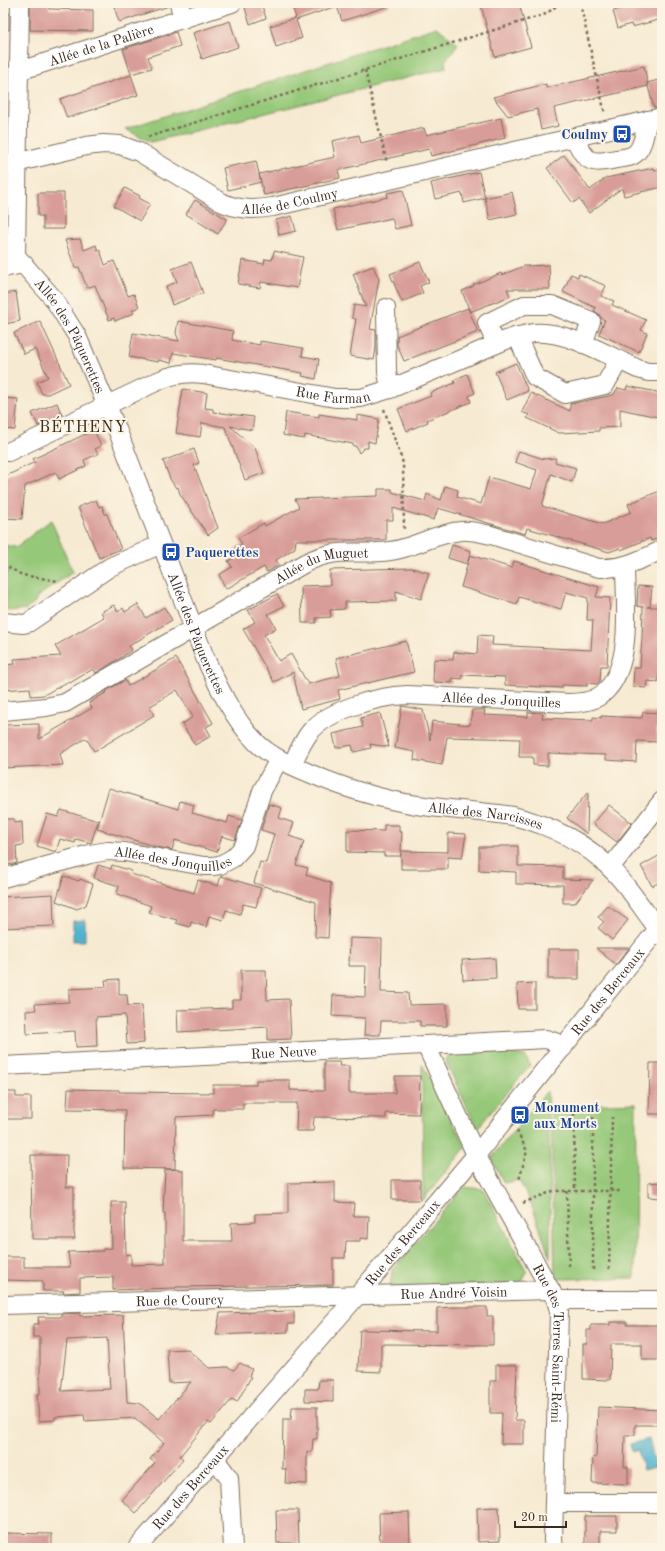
<svg xmlns="http://www.w3.org/2000/svg" width="665" height="1551" font-family="'Old Standard TT',serif">
  <rect width="100%" height="100%" fill="#fcf5e5"/>
  <filter id="ink" filterUnits="userSpaceOnUse"><feTurbulence type="fractalNoise" baseFrequency=".025" numOctaves="2"/><feDisplacementMap in="SourceGraphic" scale="8" xChannelSelector="R" yChannelSelector="G"/><feConvolveMatrix kernelMatrix="1 2 1 2 8 2 1 2 1" color-interpolation-filters="sRGB"/></filter>
  <filter id="wash" filterUnits="userSpaceOnUse"><feTurbulence type="fractalNoise" baseFrequency=".012" numOctaves="4" result="noise"/><feDisplacementMap in="SourceGraphic" scale="16" xChannelSelector="R" yChannelSelector="G"/><feGaussianBlur stdDeviation="0.9" result="paint"/><feColorMatrix in="noise" values="0 0 0 0 0 0 0 0 0 0 0 0 0 0 0 0 0 1.4 0 .05"/><feComposite in="paint" operator="in"/></filter>
  <g filter="url(#wash)">
    <rect width="100%" height="100%" fill="#f7ead2"/>
    <!-- green -->
    <path fill="#95c878" stroke="#68794b" d="M437,27l21,17 -13,17 1,7 -295,74 -26,-13z
      M51,520l22,52 -35,24 -4,7 -7,6 -18,2 -6,-3v-63l13,2z
      M457,1044l68,12 5,9 -53,64 -32,-69z
      M422,1064l44,83 -43,53z
      M547,1091l3,74v93l-18,-52 -13,-26 -15,3 -13,-25z
      M636,1103l-1,175 -80,1 -4,-173z
      M464,1187l19,2 44,83 -7,12 -130,3 2,-17z"/>
    <!-- water -->
    <path fill="#4fb2ce" stroke="#456e76" d="M85,920v21h-12v-20z
      M649,1439l7,28 -13,3 -5,-20 -6,2 -2,-8z"/>
    <g id="blocks">
      <!-- building -->
      <path fill="#d99d99" fill-rule="evenodd" d="M30,3h19v6l44,1v21l-63,-1z
        M113,3h55l1,3 -50,16z
        M261,3l5,15 -16,6 -5,-16z
        M291,3h98v3l-47,15 -5,-15 -41,14 6,18 -26,9 -6,-21 26,-8z
        M494,3h25l12,44 -36,10 -14,-51z
        M641,3h19l2,8v8l-30,8 -1,-3 -13,4 -5,-17z
        M3,13h6v17l-6,-1z
        M230,21l8,26 -36,12 -9,-26z
        M176,32l4,14 -32,11 4,11 -21,6 -8,-25z
        M644,66l4,20 -94,22 4,18 -17,4 -4,-21 -29,7 -15,-19 53,-13v4z
        M131,75l7,20 -71,23 -7,-19z
        M662,79v28l-8,1 -7,-25z
        M501,118l4,20 -74,18 -2,-7 -91,21 2,8 -76,17 -5,-21 76,-17 -3,-16 27,-6 2,8 63,-15 2,7z
        M564,155l26,35 16,-12 47,-10 1,2 8,-1v18l-38,9 -2,-8 -33,25 -10,-14 -6,4 -26,-35z
        M256,161l5,21 -33,8 -5,-22z
        M479,172l6,26 -21,5 -2,-10 -27,6 -4,-16z
        M125,188l15,8 -1,2 11,6 -10,17 -26,-15z
        M403,190l8,35 -16,4 -3,-11 -54,12 -5,-21 55,-12 -1,-4z
        M512,192l5,22 -27,6 -5,-22z
        M38,193h26v36h-21v-13h-5z
        M195,200l32,19 -9,15 -32,-20z
        M292,216l4,15 -17,4 -3,-15z
        M80,239l4,11 12,-5 2,6 2,-1 5,15 9,-4 14,35 6,-2 5,13 -7,3 2,3 -19,8 -1,-3 -5,2 -14,-35 -8,3 -8,-21 -4,1 -10,-28z
        M274,251l29,6 -6,31 -36,-6 -1,6 -22,-4 4,-24 22,4 1,-5 7,1z
        M191,262l12,31 -31,12 -6,-19 11,-4 -5,-13z
        M420,262l9,20 -9,4 3,7 -21,9 -12,-28z
        M549,265l1,24h-43l3,7 -40,16 -8,-21 12,-5 -1,-1 28,-12 1,2 22,-9z
        M373,266l6,13 -9,50 6,1v17l-2,13 -24,-4 6,-37 -4,-1 2,-13 12,2 -13,-33z
        M571,274l7,3 1,-3 27,12 -5,10 13,5 -2,4 34,15 -5,10 6,3 -8,19 -40,-18 6,-14 -4,-2 -2,-4 -5,-3 2,-3 -33,-16z
        M16,292l4,29 -15,3 -2,-12v-18z
        M468,308l10,24 -74,29 -7,-16v-9z
        M40,321l29,63 -21,10h-6l-5,-12 11,-5 -13,-28 -11,5 -10,-21z
        M178,321l55,10 -1,9 28,5v-4l43,7 -1,8 17,3 -3,20 -14,-3 1,-3 -87,-15v2l-43,-7 -2,10 -12,-3 -1,2 -29,-5 4,-24 46,8 -3,-8z
        M516,363l12,28 -21,9 -12,-28z
        M467,374l8,19 -6,3 2,6 -44,18 1,2 -21,9 -9,-22 33,-13 -1,-3 25,-10 -1,-3z
        M627,386l35,7v22h-4v2l-38,-8v18l-21,1v3l-40,2 -32,-15 2,-3 -7,-3 9,-19 39,18v-7l43,-9 5,-7 8,2z
        M183,389l24,4 -2,15 8,1v3l41,5 -2,13 -22,-4 25,22 9,25 -19,7 -20,-53 -23,-4 -2,14 -24,-4z
        M3,398l15,1 -3,31 -12,-1z
        M57,403l5,12 -24,11 -6,-13z
        M286,412l33,5v-3l38,6v-5l22,4 -4,24 -7,-2v7h-4l-5,5 -3,-7h-3v-2l-48,-9 -1,4 -21,-4z
        M94,430l7,16 -6,3 3,5 -14,6 2,6 -27,13 -3,-7 -31,14 -3,33 -19,-1 1,-41 31,-15 -2,-3z
        M194,449l5,14 -5,2 24,63 -10,7 -28,-41 -2,-7 -2,1 -6,-9 -7,-18z
        M519,451l25,8 12,-1 -1,4 21,6 -4,14 -21,-8 -9,32 61,18 28,-12 -3,-8 34,-14v47l-11,4 -1,-3 -29,12 -1,-2 -11,4 -82,-24 -2,6 -87,-26 -4,12 -41,-12v12h-7v20h-90l-1,8 -19,12 3,5 -12,7 -3,-5 -38,22 -7,-14 13,-8 -4,-6 11,-6 -4,-6 7,-5 -4,-6 26,-15 1,3 34,-19 -4,-8 83,-3v-7h14v3l33,9 2,-7 14,6 4,-14 13,4 -1,7 24,7 8,-27 42,12 6,-19 -22,-8z
        M96,500l3,7 3,-1 3,8h2l14,35 -22,9 -21,-51z
        M452,545l19,6 -4,13 -19,-6z
        M470,555l42,13 2,-7 85,26 -3,10 14,1 -3,68h-6l-1,15 -3,3 -10,-1v3l-25,-1v3l-57,-3v-8l-43,-2v4l-10,-1v5l-19,-1 1,-23 19,1 1,-8 23,2 1,-19 15,1 -1,9 99,5 2,-30h-6l1,-22 -22,-6 -5,17 -42,-12 -2,7 -56,-17z
        M412,568l17,5 -8,26 -25,-8v10l-51,1v7l-15,1 1,7 -15,1v5h-14l-1,-37 29,-1v-15z
        M638,586l14,1 -2,20h-3h15v67h-3l-1,8 -11,-1 -1,7 -13,-1 1,-19h6l2,-31 1,-30 -6,-1z
        M277,594l7,12 -16,8 8,14 -12,7 15,26 12,-7 17,30 32,-8 -4,-18 70,-17 8,31 -76,18 2,9 -39,10 -8,-37 -19,10 -31,-53 12,-7 -7,-12z
        M138,604l8,14 18,-11 8,13 -43,26 3,4 -18,12 -18,11 -3,-4 -23,14 -1,-2 -25,14 -13,1 -1,-8 -27,2v-25l12,-1 -1,-5 47,-3 -6,-10 49,-29 -3,-5 13,-7 4,7 5,-4 2,4z
        M176,658l37,65 -7,4 5,9 -16,9 -13,-21 11,-7 -16,-27 -28,17 5,8 -54,33 -6,3 -8,-13 -26,16 3,11 -60,3v-43l36,-1v15l53,-31 -3,-5 18,-11 -1,-1 19,-11 3,6z
        M402,706l21,4 7,30 2,-19 38,4 2,-15h13l-1,5 44,2v-5l15,1 -1,5 51,2v-3l8,1v-2l41,2 1,-6 19,1v15h-5v14l-20,-1 -1,21 -30,-2v-5l-58,-2v13l-15,-1v-8h-14l1,-18 -73,-2 -5,28 -28,-5 1,-8 -20,-4z
        M380,713l9,34 -19,-3 1,4 -17,4 -2,-7 -16,3 -3,-14 30,-7 -2,-9z
        M109,788l69,21 2,-8 14,4 -2,8 35,10 2,-7 13,4 -7,20 -13,-4 -5,16 -42,-12 -3,10 -15,-3 -60,-18z
        M588,792l-1,42 -20,-16z
        M269,804l13,4 -3,10 15,5 -5,13 15,5 -8,24 12,3 -2,7 25,8 -3,55 -13,-1 1,-35 -62,-19 6,-21 6,1 8,-29 -13,-4z
        M609,805l23,18 -15,19 -24,-18z
        M61,810l37,11 -7,22 -15,-4 -1,4 -15,-4 -4,13 -19,-6 10,-32 11,3z
        M3,819h11v4l8,-1 1,23 -7,1 1,17 -4,1 -9,1z
        M384,825h15v7h3l-1,19 47,1v-19l18,1 -4,24 -14,-1v12h-47v-17v4h-17v-3l-37,-1v-22l37,1z
        M499,846h19v20l45,1v12l30,1 -18,23h-12v-18l-47,-1v-12l-37,-2v-23h20z
        M662,854v27l-10,5 -11,-20z
        M98,865l13,4 1,-4 20,6 -1,3 63,19 4,-13 20,6 3,-10 40,12 -5,19 -13,-3 -3,10 -14,-4 -3,10 -14,-4 -3,11 -15,-5 -1,5 -14,-4 1,-3 -28,-8 2,-6 -34,-12 2,-8 -25,-8z
        M64,876l15,5 1,-2 13,5 -7,21 -9,4 -21,-8z
        M53,894l1,32 -51,2v-31z
        M608,906l20,14 -16,20 -14,-12 6,-6 -6,-5z
        M350,938l32,1 -1,53 27,1 1,12 38,-1v22h-27v-5h-39l-1,14h-16l1,-17 -33,-2 1,-21 32,2 1,-31h-17z
        M596,948h33l-13,17z
        M548,949h31v30h-31z
        M495,958l1,20 -33,2 -1,-20z
        M241,970h25l1,30 22,-1 2,40 -23,1v-13l-90,5 -1,-22 55,-2v-8h9z
        M119,979v16h8l1,11 14,-1 2,38 -17,1 -2,-29 -29,2 1,29 -21,1 -1,-16 -48,3 -1,-23 10,-1 -1,-6 34,-2v-13l37,-2 -1,-7z
        M535,983v26h-17l-1,-25z
        M324,1062h16l-1,4h10v27h46v-17h25l-1,38 -33,-1v5l-72,-1 -1,14h-17l1,-28h-54v6h-30v6l-37,2 -1,52 -51,-1 1,-58 -58,-1 1,-20 51,1v2l94,1v-8h43v-5h34v10l34,1z
        M650,1063h12v51h-13z
        M3,1092h13v5h15v22h-28z
        M31,1155h36l-1,32h8v44l1,8h-43z
        M165,1169l18,1v71h49l-1,-18 24,-1v-8l33,-1v-30l47,-1v20l19,1 -1,13h16l-1,23 -8,-1v3h-14l-1,17h-12v27l-157,2v1l-63,2v-13l-33,1v14l-17,1 1,-2h-21v-10l-40,-1v-23h21v10h46l-2,-15 35,-1v-2l9,-1 -1,-46h14l1,53 5,-1v11l34,-1v-51h-2z
        M392,1180h28v20h-28z
        M662,1182v16l-14,-1v-14z
        M453,1307h34v9h6v29l-112,-1v28l-23,-1 2,-41 77,1v-23z
        M294,1311v13h-6v8l-72,3 4,-22z
        M80,1313v3l43,-1 4,87 12,1 20,16 32,-37 -22,1 -2,-33 20,-1 22,19 19,-1 6,3 6,-7 12,6 -3,7 2,1 -14,25 -5,-3 -21,25 -3,-2 -28,34 3,3 -47,54 -14,-13 33,-37 -5,-4 14,-16 -29,-25 -50,3 -1,-6 -29,2v3l-16,1 -2,-27h3v-57h-7v-13h6l-1,-7h23v-3zM107,1338l3,51 -49,2 6,-51z
        M610,1322h17v3h35v35h-20v-16h-31l-1,36 -27,-1v-35h4v-14h4v-5h19z
        M496,1365h21l-2,55h9v24h-23l1,-31h-12v-32h6z
        M319,1380h14v22l-28,-1v-12h13z
        M292,1407h25v32h-4l-1,13h-5v32l-22,-1 1,-14h-4l1,-50h8z
        M598,1407l64,3v15h-27v10h-10l-1,32h4v17l-36,-1 1,-26 3,1z
        M499,1507l1,34 -22,1 -1,-34z
        M276,1510h22l1,33h-22z
        M409,1512l1,34 -30,1 -1,-34z
        M585,1516h32v15h-17v15h-15z
        M3,1533l49,1v14h-49z"/>
    </g>
  </g>
  <g filter="url(#ink)">
    <use href="#blocks" fill-opacity="0" stroke="#7d6d5d" stroke-width="1"/>
    <g fill="none" stroke-linecap="round" stroke-linejoin="round">
      <!-- minor casing -->
      <g stroke="#7d6d5d" stroke-width="20">
        <g id="minor">
          <path d="M179,3l4,16"/>
          <path id="s1" d="M19,71l213,-68"/>
          <path d="M574,137c12,25 15,28 42,22 7,-1 16,-1 21,-7 7,-8 8,-22 11,-32"/>
          <path id="s2" d="M3,166l83,-20 17,-2 17,1 19,7 84,51c17,7 32,7 50,4l389,-90"/>
          <path id="s3" d="M3,241l50,57 24,38 40,93 89,231c13,28 27,58 49,81 14,15 35,24 54,32 35,15 70,26 108,32 32,5 64,6 96,11 37,9 74,27 100,55 17,17 30,39 45,58"/>
          <path d="M16,255l4,-252"/>
          <path d="M3,268l21,-4"/>
          <path d="M386,308l1,64 3,17"/>
          <path d="M517,336l18,41 30,17 40,-9 14,-25"/>
          <path d="M496,344l-9,-21 37,-18h28l39,16 -8,23"/>
          <path id="s4" d="M3,452h5l150,-71c15,-7 29,-9 45,-7l132,24h26l29,-9 116,-49c9,-3 18,-6 28,-7 32,-3 75,23 104,36l10,3h14"/>
          <path d="M3,622l20,2 5,-1 82,-56 51,-23"/>
          <path id="s5" d="M3,711l43,-4 19,-4 240,-140c33,-17 51,-7 85,-12 24,-3 46,-18 71,-20 10,-1 20,2 30,4l108,33c24,1 41,-8 63,-18"/>
          <path id="s6" d="M292,765c5,-11 10,-23 18,-33 18,-22 68,-36 97,-37l161,8c10,0 22,-1 30,-6 37,-23 27,-93 27,-131"/>
          <path d="M610,868l52,-67"/>
          <path id="s7" d="M3,878l87,-24 18,-3 17,1 79,14h9l7,-1 13,-7 11,-12 18,-55 17,-32"/>
          <path id="s8" d="M426,1045l50,110 80,145 3,11 -6,229 1,8"/>
          <path id="s9" d="M3,1066l543,-27 9,3 8,6"/>
          <path d="M556,1300h106"/>
          <path id="s10" d="M3,1305l548,-15"/>
          <path d="M215,1459l14,19 4,70"/>
          <path d="M554,1503h108"/>
          <path id="s11" d="M137,1548l226,-259 113,-134 186,-231"/>
        </g>
      </g>
      <!-- path -->
      <path stroke="#7d6d5d" stroke-width="2.5" stroke-dasharray="3 3" stroke-linecap="butt" d="M580,3l25,111
        M365,70l22,93
        M148,137l398,-123 14,-11
        M384,409l19,54 1,68
        M3,564l19,11 36,6
        M3,590l3,-24
        M574,1113l1,78
        M517,1131l10,20 -8,29
        M567,1191l2,75
        M523,1203l30,-12h69
        M609,1269l3,-152
        M593,1270v-155"/>
      <!-- minor -->
      <use href="#minor" stroke="#fff" stroke-width="18"/>
    </g>
  </g>
  <!-- icons -->
  <defs>
    <g id="bus-square" transform="scale(1)"><rect x="-9" y="-9" width="18" height="18" rx="4" fill="#1a4fb4" stroke="#fcf5e5"/><path d="M-5-6H5V4H4V6H2V4H-2V6H-4V4H-5ZM-3.5-4V0h7V-4ZM-3.5 1.2v1.5H-2V1.2ZM2 1.2v1.5H3.5V1.2Z" fill="#fff"/></g>
  </defs>
  <g fill-rule="evenodd">
    <use href="#bus-square" x="622" y="134"/>
    <use href="#bus-square" x="171" y="552"/>
    <use href="#bus-square" x="520" y="1115"/>
  </g>
  <g text-anchor="middle" stroke-width="4" stroke-linejoin="round" paint-order="stroke">
    <!-- street labels -->
    <g font-size="14" fill="#3b2a1e" stroke="#fcf5e5">
      <text dy="5" stroke="none"><textPath href="#s1" startOffset="86">Allée de la Palière</textPath></text>
      <text dy="5" stroke="none"><textPath href="#s2" startOffset="306">Allée de Coulmy</textPath></text>
      <text dy="5" stroke="none"><textPath href="#s3" startOffset="117">Allée des Pâquerettes</textPath></text>
      <text dy="5" stroke="none"><textPath href="#s4" startOffset="349">Rue Farman</textPath></text>
      <text dy="5" stroke="none"><textPath href="#s5" startOffset="356">Allée du Muguet</textPath></text>
      <text dy="5" stroke="none"><textPath href="#s3" startOffset="441">Allée des Pâquerettes</textPath></text>
      <text dy="5" stroke="none"><textPath href="#s6" startOffset="238">Allée des Jonquilles</textPath></text>
      <text dy="5" stroke="none"><textPath href="#s3" startOffset="810">Allée des Narcisses</textPath></text>
      <text dy="5" stroke="none"><textPath href="#s7" startOffset="174">Allée des Jonquilles</textPath></text>
      <text dy="5" stroke="none"><textPath href="#s11" startOffset="729">Rue des Berceaux</textPath></text>
      <text dy="5" stroke="none"><textPath href="#s9" startOffset="281">Rue Neuve</textPath></text>
      <text dy="5" stroke="none"><textPath href="#s11" startOffset="405">Rue des Berceaux</textPath></text>
      <text dy="5" stroke="none"><textPath href="#s10" startOffset="451">Rue André Voisin</textPath></text>
      <text dy="5" stroke="none"><textPath href="#s10" startOffset="177">Rue de Courcy</textPath></text>
      <text dy="5" stroke="none"><textPath href="#s8" startOffset="328">Rue des Terres Saint-Rémi</textPath></text>
      <text dy="5" stroke="none"><textPath href="#s11" startOffset="81">Rue des Berceaux</textPath></text>
    </g>
    <!-- transit labels -->
    <g font-size="14" font-weight="bold" fill="#164399" stroke="#fcf5e5" text-anchor="start">
      <text x="608" y="139" text-anchor="end">Coulmy</text>
      <text x="185" y="557">Paquerettes</text>
      <text x="534" y="1112">Monument<tspan x="534" dy="16">aux Morts</tspan></text>
    </g>
    <!-- quarter labels -->
    <g font-size="16" letter-spacing="1" fill="#3b2a1e" stroke="#fcf5e5">
      <text x="83" y="432">BÉTHENY</text>
    </g>
  </g>
  <!-- margin -->
  <rect width="665" height="1551" fill="none" stroke="#fcf5e5" stroke-width="16"/>
  <!-- scale -->
  <path d="M515 1521v6h51v-6" fill="none" stroke="#3b2a1e" stroke-width="2"/>
  <text x="521" y="1521" font-size="12" fill="#3b2a1e" stroke="#fcf5e5" stroke-width="3" paint-order="stroke">20 m</text>
</svg>
